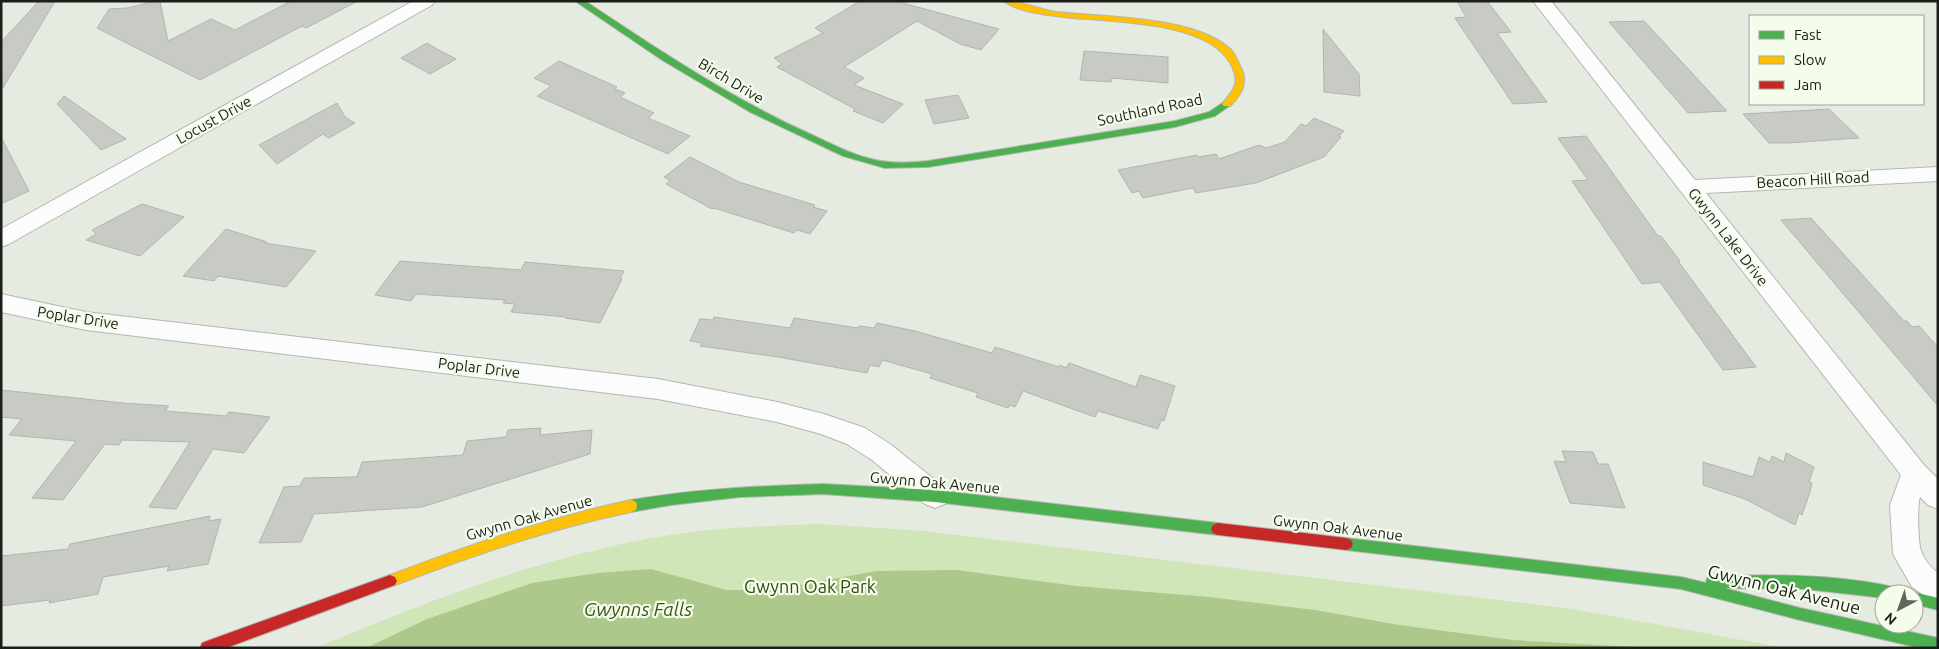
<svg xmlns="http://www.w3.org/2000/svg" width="1939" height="649" font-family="Ubuntu,sans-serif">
  <rect width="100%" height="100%" fill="#e6ebe2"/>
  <!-- green -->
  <path fill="#d0e6b8" d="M820,524l104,7 649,78 212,39h-1469c113,-48 231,-93 353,-113 50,-8 101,-9 151,-11z"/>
  <!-- water -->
  <path fill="#acc88a" d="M651,569l76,21h44l106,-19 80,-1 119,16 134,11 105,13 84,15 114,15 138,8h-1285l61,-29 105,-36 66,-10z"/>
  <!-- building -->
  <path fill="#c7cbc4" stroke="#b1b5ae" d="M39,1h16l-54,90v-49z
    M155,1h5l8,40 43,-22 24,11 56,-29h67l-52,27 -4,-2 -102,54 -103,-52 12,-19 19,-1z
    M860,1h35l104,28 -18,21 -21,-6 -43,-23 -73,46 20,11 -10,7 49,19 -20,19 -30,-12 2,-2 -78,-42 5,-3 -8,-6 49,-25 -8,-5z
    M1457,1h30l24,31 -14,1 50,69 -34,2 -58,-86 11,-1z
    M1644,21l83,90 -39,2 -79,-91z
    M1323,29l36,45 1,22 -36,-4z
    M427,43l10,6 19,10 -26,15 -29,-16z
    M1084,51l84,6v26l-56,-5 -1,4 -31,-2z
    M559,61l58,26 -2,2 10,4 -5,4 34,16 -6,5 42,18 -22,18 -131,-58 14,-10 -17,-8z
    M958,95l11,23 -35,6 -9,-24z
    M64,96l62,43 -25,11 -44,-46z
    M337,103l8,14 10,6 -26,15 -6,-4 -46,30 -18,-19z
    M1829,109l30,29 -72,5h-18l-26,-29z
    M1314,118l30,13 -5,5 2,1 -17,20 -68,26 -60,10 -3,-5 -50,10 -4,-7 -7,2 -14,-23 79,-15 2,2 17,-3 3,5 40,-14 7,3 19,-6 16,-18 5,2z
    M1586,136l72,100h3l19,25h-2l78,106 -33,3 -63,-88 -18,2 -70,-103 16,-1 -30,-42z
    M1,137l28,54 -28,13z
    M690,157l49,25 76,23 -2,2 14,4 -17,23 -13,-4 -3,3 -80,-25 -2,1 -46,-25 4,-4 -6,-3z
    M142,204l42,13 -44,39 -54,-16 10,-6 -4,-4z
    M1811,218l93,103h3l5,6 7,-1 19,21v59l-157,-186z
    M226,229l41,13 -2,1 51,8 -30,36 -68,-11 -4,5 -31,-5z
    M400,261l121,9 4,-8 99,9 -4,8h2l-22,44 -35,-5 1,-1 -55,-5 4,-8 -12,-1 2,-3 -89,-6 -5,7 -36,-6z
    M714,317l76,11 4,-10 64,10 1,-2 15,2 3,-5 38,8 77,22 3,-6 64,20 1,-2 6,3 3,-5 67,24 4,-12 35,11 -11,35 -3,-1 -3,9 -60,-18 -3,6 -72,-26 -8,16 -5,-2 -2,3 -32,-11 2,-4 -48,-15 2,-4 -50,-14 -3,7 -9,-2 -3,8 -89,-16 -78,-11 2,-3 -12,-2 10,-22 13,1z
    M1,390l122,13 46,3 -4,5 61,5 3,-4 41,5 -26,36 -31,-4 -37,60 -27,-2 41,-65 -68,-2 -3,5 -14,-1 -42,56 -31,-2 44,-57 -67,-6 13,-16 -21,-2z
    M541,428l-1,7 52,-5 -2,24 -168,53 -108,7 -13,28 -42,1 25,-56 16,-1 4,-8 53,-1 5,-15 101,-7 4,-14 39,-4 2,-7z
    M1562,451l31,1 5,12h10l17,44 -55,-5 -16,-42 12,1z
    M1786,453l28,14 -5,15 3,1 -2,9 -8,23 -3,-2 -4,12 -50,-26 -42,-14v-23l50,15 6,-20 11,5 2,-6 12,6z
    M210,516l-1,5 12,-2 -13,45 -41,7 2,-5 -66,11 -5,17 -49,9 1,-3 -49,6v-50l67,-7 2,-5z"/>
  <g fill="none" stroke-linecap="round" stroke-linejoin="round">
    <!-- street casing -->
    <g stroke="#b3b7b0" stroke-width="2">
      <path id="street" d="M413,1h22l-3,4 -423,239 -8,3v-18z
        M1533,1h18l144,179 243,-13v14l-232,12 218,272 14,14v30l-10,-4 -8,-8c-3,9 -2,44 1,54 3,8 10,17 17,22v29l-10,-4 -16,-11 -19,-33 -3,-49 11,-30z
        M1,294l85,18 572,67 119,23 47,12 41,14 25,16 55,44 4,8 -4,8 -10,4 -10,-4 -53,-44 -25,-16 -26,-10 -44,-12 -119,-23 -572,-69 -85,-18z"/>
    </g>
    <!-- fast casing -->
    <g stroke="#b3b7b0" stroke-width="2">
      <path id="fast" d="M575,1h10c72,48 144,96 223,132 20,9 41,21 63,26 19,5 38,4 57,2l247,-40 34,-9 15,-10h6l2,2 -17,12 -40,11 -247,40 -43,1 -42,-12 -93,-44 -88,-52z
        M823,484l112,6 283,33 5,2 2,4 -2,4 -5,2 -283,-33 -112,-8 -83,3 -69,8 -40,7 -5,-2 -1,-4 1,-4 5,-2c64,-11 127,-14 192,-16z
        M1346,538l335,39 25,6 1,-5 5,-2c49,-1 99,-2 148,5 14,2 29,4 42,9l2,4h-20v4l-79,-9 -81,-1 76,20 138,30v10h-18l-120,-28 -119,-31 -335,-39 -5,-2 -2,-4 2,-4z
        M1914,592l24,6v12l-24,-6v-10h-5z"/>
    </g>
    <!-- slow casing -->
    <g stroke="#b3b7b0" stroke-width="2">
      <path id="slow" d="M1004,1c18,0 34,8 52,11 46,5 145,4 177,40 3,4 5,9 7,14 9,15 2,29 -10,40h-6l-2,-2c12,-14 19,-22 8,-41 -25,-45 -129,-40 -175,-47 -15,-2 -39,-5 -51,-15z
        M631,500l5,2 1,4 -1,4 -5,2c-83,17 -162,45 -241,75l-5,-2 -2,-4 2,-4c81,-31 162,-59 246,-77z"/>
    </g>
    <!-- jam casing -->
    <g stroke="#b3b7b0" stroke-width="2">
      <path id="jam" d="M1218,523l128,15 5,2 2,4 -2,4 -5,2 -128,-15 -5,-2 -2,-4 2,-4z
        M390,575l5,2 2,4 -2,4 -169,63h-26l2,-5 5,-2z"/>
    </g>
    <!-- street -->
    <use href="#street" fill="#fbfcfb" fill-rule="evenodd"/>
    <!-- fast -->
    <use href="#fast" fill="#4caf50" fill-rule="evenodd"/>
    <!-- slow -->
    <use href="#slow" fill="#ffc107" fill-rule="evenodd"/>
    <!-- jam -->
    <use href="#jam" fill="#c62828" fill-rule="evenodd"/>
  </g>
  <g text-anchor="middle" stroke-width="4.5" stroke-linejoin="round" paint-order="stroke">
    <!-- street labels -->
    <g font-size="15" fill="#1c1f19" stroke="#f4fceb">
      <text transform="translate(731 81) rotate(31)" y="5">Birch Drive</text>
      <text transform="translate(1150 110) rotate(-12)" y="5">Southland Road</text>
      <text transform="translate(214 120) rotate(-29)" y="5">Locust Drive</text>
      <text transform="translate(1813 180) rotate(-3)" y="5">Beacon Hill Road</text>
      <text transform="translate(1728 237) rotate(52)" y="5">Gwynn Lake Drive</text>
      <text transform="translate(78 318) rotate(9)" y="5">Poplar Drive</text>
      <text transform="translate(479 368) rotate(7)" y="5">Poplar Drive</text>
      <text transform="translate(935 483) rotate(5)" y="5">Gwynn Oak Avenue</text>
      <text transform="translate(529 518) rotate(-16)" y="5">Gwynn Oak Avenue</text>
      <text transform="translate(1338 528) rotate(7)" y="5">Gwynn Oak Avenue</text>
    </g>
    <!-- near-park labels -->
    <g font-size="18" fill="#344b0e" stroke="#f4fceb">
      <text x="810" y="593">Gwynn Oak Park</text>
    </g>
    <!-- near-street labels -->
    <g font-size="18" fill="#1c1f19" stroke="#f4fceb">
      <text transform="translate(1784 590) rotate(14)" y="6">Gwynn Oak Avenue</text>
    </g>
    <!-- near-water labels -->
    <g font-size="19" font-style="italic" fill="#3c5519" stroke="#f4fceb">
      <text x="638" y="616">Gwynns Falls</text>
    </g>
  </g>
  <!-- border -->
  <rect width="1939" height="649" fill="none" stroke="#1c1f19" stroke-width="5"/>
  <!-- legend -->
  <rect x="1749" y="15" width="175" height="90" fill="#f4fceb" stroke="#9ea497"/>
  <rect x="1759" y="31" width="25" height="8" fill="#4caf50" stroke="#9ea497"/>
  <text x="1794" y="40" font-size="15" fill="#1c1f19">Fast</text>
  <rect x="1759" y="56" width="25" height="8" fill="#ffc107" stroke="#9ea497"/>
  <text x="1794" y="65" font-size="15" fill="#1c1f19">Slow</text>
  <rect x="1759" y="81" width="25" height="8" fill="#c62828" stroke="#9ea497"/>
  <text x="1794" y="90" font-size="15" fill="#1c1f19">Jam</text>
  <!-- north arrow -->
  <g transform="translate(1899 609) rotate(221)"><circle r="24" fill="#f4fceb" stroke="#9ea497"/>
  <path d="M0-4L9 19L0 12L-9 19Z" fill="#63665f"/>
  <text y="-8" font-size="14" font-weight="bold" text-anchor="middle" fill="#1c1f19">N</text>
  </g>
</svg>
